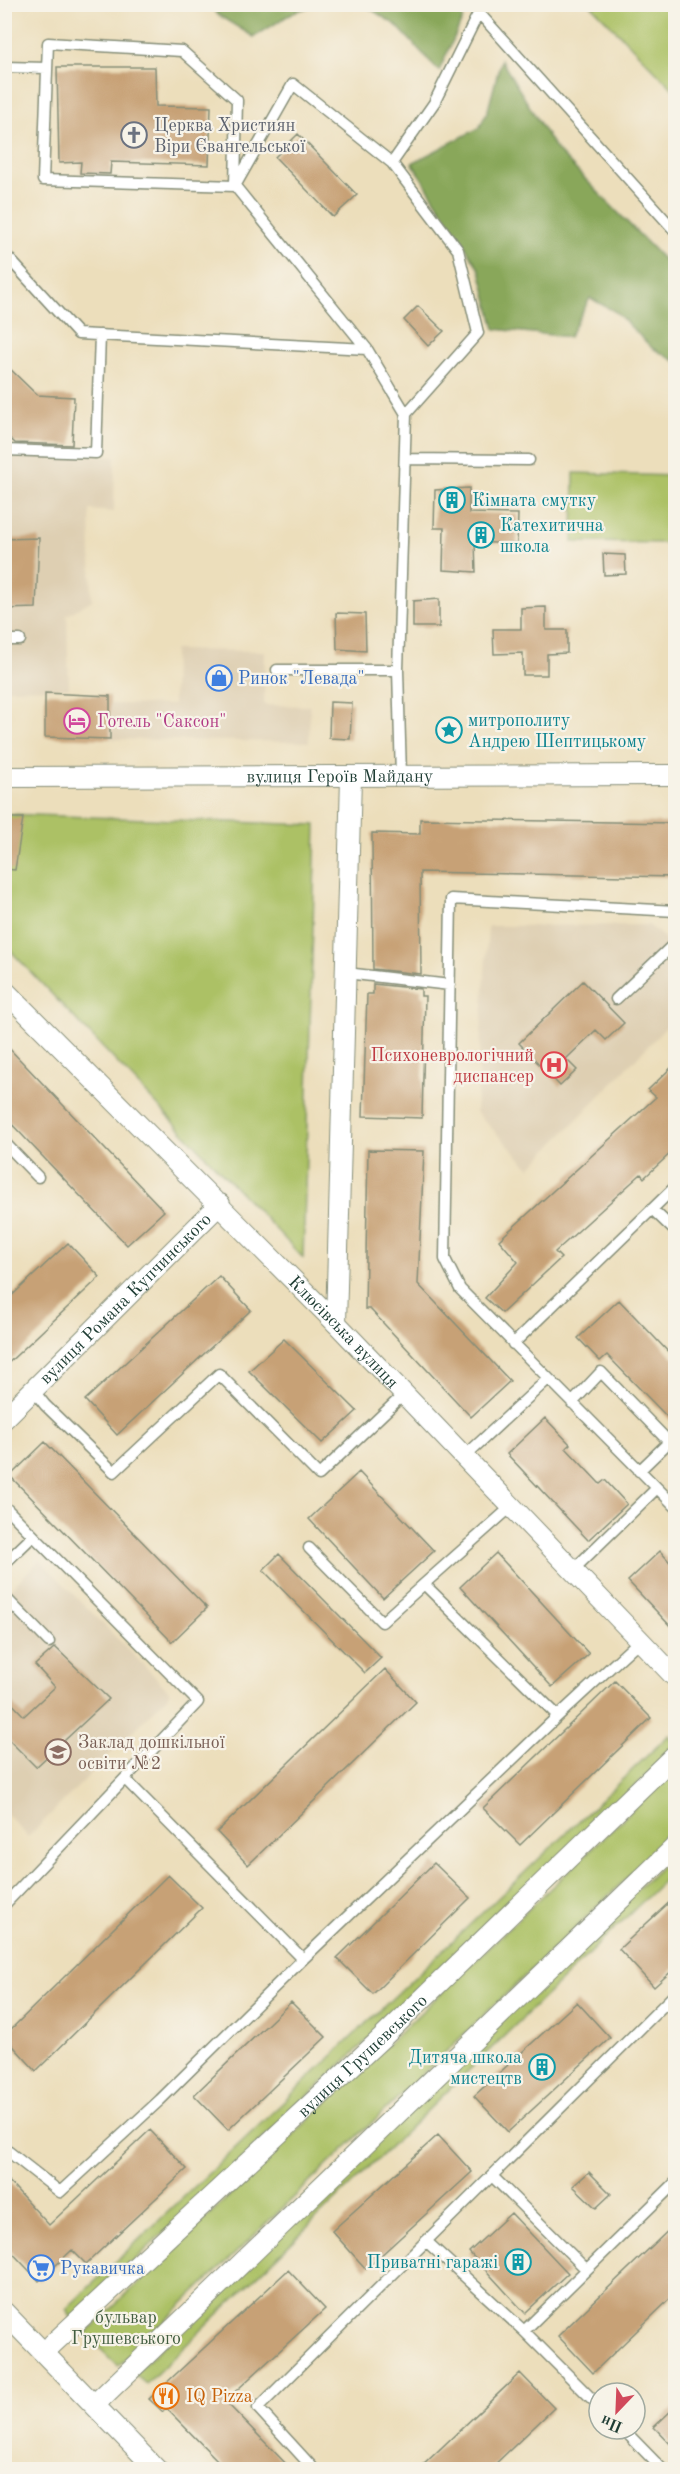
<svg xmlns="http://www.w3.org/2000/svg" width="680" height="2474" font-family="'Old Standard TT',serif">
  <rect width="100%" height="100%" fill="#f7f3e8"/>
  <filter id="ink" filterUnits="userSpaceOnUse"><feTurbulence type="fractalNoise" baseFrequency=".0167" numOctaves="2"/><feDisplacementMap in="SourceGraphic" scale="12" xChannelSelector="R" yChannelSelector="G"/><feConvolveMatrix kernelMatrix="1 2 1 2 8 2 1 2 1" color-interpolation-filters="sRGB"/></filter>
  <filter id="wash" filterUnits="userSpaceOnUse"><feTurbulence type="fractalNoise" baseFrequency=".008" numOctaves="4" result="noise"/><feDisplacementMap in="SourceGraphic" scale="24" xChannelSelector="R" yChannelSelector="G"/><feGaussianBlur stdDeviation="1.35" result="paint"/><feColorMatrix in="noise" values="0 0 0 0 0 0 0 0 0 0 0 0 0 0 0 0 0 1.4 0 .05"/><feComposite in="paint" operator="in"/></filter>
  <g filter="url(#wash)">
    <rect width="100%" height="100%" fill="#ecdebb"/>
    <!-- built -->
    <path fill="#decfb2" d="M4,452l111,5 -1,55 -24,-2 2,90 -25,15 2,73 -64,1z
      M174,650l91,1 -1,54 46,1 -1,36 -199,-3v-35l63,1z
      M649,925l26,22v71l-145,150 -54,-56 12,-186z
      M40,1560l131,133 -143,144 -23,-25v-218z"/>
    <!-- green -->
    <path fill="#acc165" stroke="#667f4c" stroke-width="1.5" d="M591,5h84v86z
      M574,473l101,3v67l-102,-1z
      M5,814l311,11 -13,433 -298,-313z
      M669,1735l6,9v4l-602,571 -7,-10z
      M675,1769v63l-557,534 -33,-32z
      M675,1853v17l-529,514 -12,-10z"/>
    <!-- forest -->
    <path fill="#89a75a" stroke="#547247" stroke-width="1.5" d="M209,5h106l-23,8 -38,24 -36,-22z
      M364,5h84l15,13 -24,53 -43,-46z
      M501,60l54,88 115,118 5,16v79l-23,-13 -36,-36 -26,-14 -21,39 -74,-8 -15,-59 -68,-107 67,-35 9,-18z"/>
    <g id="blocks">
      <!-- building -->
      <path fill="#c7a176" d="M57,67h98l1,39 55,1 -2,58 -98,-3 -1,12 -30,-1 1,-11 -22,1z
        M298,134l59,61 -24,22 -58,-60z
        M418,306l26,25 -16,15 -24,-26z
        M4,363l33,32 37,2 -2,48 -57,-2 -11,-10z
        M469,488v25l49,1 -1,30 -42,-2 1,30 -33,-2 1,-42h-10l1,-38z
        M39,538l-3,70 -32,1v-70z
        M603,554l22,1 1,19 -22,1z
        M439,599v28h-26v-26z
        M546,607v23h21v23l-20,1v21h-24v-22l-29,1 -1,-25h28v-21z
        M336,613l29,1 1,37 -29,-2z
        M45,693l65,3v43l-65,-2z
        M330,702l22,1 -2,36 -21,-1z
        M4,818h19l-8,52 -11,-1z
        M420,819l255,4v54l-255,-5 1,102 -48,-5 -1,-136 48,1z
        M583,981l41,42 -18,17 -10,-10 -30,29 11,11 -17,16 -41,-43z
        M373,984l48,5v7h4l-3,122 -59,-2 4,-122h6z
        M4,1043l160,168 -37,34 -123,-129z
        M675,1064v85l-31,29 -3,-4 -86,78 6,6 -59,55 -17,-15 33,-36 -19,-22 157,-143 -8,-7z
        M368,1150l56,1 -6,133 92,97 -39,36 -101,-108h-5z
        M68,1243l32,34 -96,90v-64z
        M219,1276l32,34 -134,125 -32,-35z
        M619,1300l56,59v66l-68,-70 -7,6 -22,-23z
        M284,1339l73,72 -35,32 -73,-72z
        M545,1418l25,26 -4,4 34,36 5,-4 22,24 -39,36 -81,-86z
        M45,1442l162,166 -35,34 -162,-166z
        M359,1472l75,79 -51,47 -74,-79z
        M660,1551l15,17v63l-47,-50z
        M496,1553l93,101 -37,33 -92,-100z
        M279,1554l102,104 -16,15 -102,-103z
        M55,1647l54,52 -73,68 -32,-32v-40l20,21 31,-29 -20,-22z
        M385,1669l31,33 -168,163 -31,-33z
        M615,1681l36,37 -131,127 -37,-37z
        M434,1863l36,35 -97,96 -36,-36z
        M168,1875l34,33 -166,163 -32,-35z
        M675,1897v71l-21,19 -35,-38z
        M291,2002l35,35 -98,93 -34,-35z
        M577,2002l33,36 -102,94 -34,-36z
        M150,2130l37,39 -101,95 -14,-14 -33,31 -35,-37v-68l45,49z
        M438,2135l34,37 -106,97 -34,-38z
        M589,2172l22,22 -15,14 -23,-22z
        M511,2213l57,60 -43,40 -56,-61z
        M675,2224v70l-82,79 -35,-37z
        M288,2270l37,39 -100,92 66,68h-65l-60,-61 -3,4 -14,-13z
        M520,2373l34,35 -64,61h-71z
        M675,2407v42l-21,-22z"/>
    </g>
  </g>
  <g filter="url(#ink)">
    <use href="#blocks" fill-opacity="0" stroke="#868e78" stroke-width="1.5"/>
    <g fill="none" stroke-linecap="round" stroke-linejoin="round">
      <!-- lane casing -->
      <g stroke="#868e78" stroke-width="13">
        <path id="lane" d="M471,4l205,228
          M48,43l134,8 55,49 -2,86 -192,-6z
          M4,67l43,1
          M392,163l-99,-79 -58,102 132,163 39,65 -8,256 3,106
          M4,253l74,81 289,15
          M406,414l72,-81 -20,-83 -66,-87 42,-60 45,-91
          M4,450l92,3 4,-118
          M406,459l123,1
          M4,640h16
          M277,670h121
          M676,911l-225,-12 -6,360 15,30 216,218
          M346,973l104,12
          M616,999l60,-57
          M4,1142l34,35
          M652,1209l24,23
          M513,1344l163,-158
          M34,1391l11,14 69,67 105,-98 100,101 85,-81
          M572,1403l29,-31 68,70 -30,29
          M464,1457l84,-78
          M4,1506l194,196 -194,203
          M512,1506l-88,78 134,132
          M309,1548l73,74 42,-38
          M4,1564l29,-28
          M573,1570l84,-82
          M4,1596l45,46
          M125,1779l178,180
          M4,2148l56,44 100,-92 143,-141 255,-243 82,-76
          M492,2176l94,93
          M426,2241l98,90 75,75
          M524,2331l152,-149
          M623,2429l40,41
          M309,2470l3,-3 -54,-59 418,-415"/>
      </g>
      <!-- street casing -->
      <g stroke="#868e78" stroke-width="22">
        <g id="street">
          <path id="s1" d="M4,777l672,-2"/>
          <path id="s2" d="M4,990l332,333 340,355"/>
          <path d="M336,1323l15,-545"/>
          <path id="s3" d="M4,1419l216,-215"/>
          <path d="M4,2312l153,158"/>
          <path id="s4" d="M44,2352l340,-316 292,-282"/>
          <path d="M95,2404l581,-558"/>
        </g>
      </g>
      <!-- lane -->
      <use href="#lane" stroke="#fff" stroke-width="10"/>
      <!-- street -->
      <use href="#street" stroke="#fff" stroke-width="20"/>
    </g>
  </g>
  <!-- icons -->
  <defs>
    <g id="church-ring" transform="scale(1.35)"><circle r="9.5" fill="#f7f3e8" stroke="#6b7280" stroke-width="1.5"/><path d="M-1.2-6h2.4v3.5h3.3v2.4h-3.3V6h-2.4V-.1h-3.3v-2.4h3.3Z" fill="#6b7280"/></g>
    <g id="building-ring" transform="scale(1.35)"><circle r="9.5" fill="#f7f3e8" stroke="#0f9aa8" stroke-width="1.5"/><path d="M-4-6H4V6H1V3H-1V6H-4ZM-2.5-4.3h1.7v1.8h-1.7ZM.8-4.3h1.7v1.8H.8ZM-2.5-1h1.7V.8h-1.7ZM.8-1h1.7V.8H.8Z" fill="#0f9aa8"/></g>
    <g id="shop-ring" transform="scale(1.35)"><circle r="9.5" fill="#f7f3e8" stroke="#3f7fe0" stroke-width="1.5"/><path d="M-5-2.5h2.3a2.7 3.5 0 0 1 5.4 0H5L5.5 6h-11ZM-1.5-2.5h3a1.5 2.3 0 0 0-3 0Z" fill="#3f7fe0"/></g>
    <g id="hotel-ring" transform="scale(1.35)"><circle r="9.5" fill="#f7f3e8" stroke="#d1479c" stroke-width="1.5"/><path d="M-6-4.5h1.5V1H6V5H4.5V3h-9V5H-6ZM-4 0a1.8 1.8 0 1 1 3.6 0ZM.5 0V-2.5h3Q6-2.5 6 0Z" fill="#d1479c"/></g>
    <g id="sight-ring" transform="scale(1.35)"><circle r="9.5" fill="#f7f3e8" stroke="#0f9aa8" stroke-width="1.5"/><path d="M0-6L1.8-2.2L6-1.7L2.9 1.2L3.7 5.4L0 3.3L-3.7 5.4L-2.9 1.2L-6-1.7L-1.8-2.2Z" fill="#0f9aa8"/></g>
    <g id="hospital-ring" transform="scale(1.35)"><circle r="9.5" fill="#f7f3e8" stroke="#e0444e" stroke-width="1.5"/><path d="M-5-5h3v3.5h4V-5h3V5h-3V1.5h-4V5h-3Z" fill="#e0444e"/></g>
    <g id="school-ring" transform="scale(1.35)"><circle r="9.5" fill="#f7f3e8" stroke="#8d6e63" stroke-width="1.5"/><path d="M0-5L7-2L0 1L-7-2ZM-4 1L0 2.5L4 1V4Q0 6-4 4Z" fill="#8d6e63"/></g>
    <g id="supermarket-ring" transform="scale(1.35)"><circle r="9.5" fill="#f7f3e8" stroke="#3f7fe0" stroke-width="1.5"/><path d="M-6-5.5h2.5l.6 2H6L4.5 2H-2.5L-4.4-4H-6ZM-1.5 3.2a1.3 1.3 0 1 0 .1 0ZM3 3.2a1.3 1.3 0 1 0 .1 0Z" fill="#3f7fe0"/></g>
    <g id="restaurant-ring" transform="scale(1.35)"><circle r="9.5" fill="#f7f3e8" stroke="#e8710a" stroke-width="1.5"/><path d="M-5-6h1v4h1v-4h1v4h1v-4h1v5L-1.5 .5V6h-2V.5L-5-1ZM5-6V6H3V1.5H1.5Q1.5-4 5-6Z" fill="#e8710a"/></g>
  </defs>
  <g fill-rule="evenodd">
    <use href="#church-ring" x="134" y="135"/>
    <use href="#building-ring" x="452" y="500"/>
    <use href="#building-ring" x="481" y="535"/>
    <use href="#shop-ring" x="219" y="678"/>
    <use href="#hotel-ring" x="77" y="721"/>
    <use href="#sight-ring" x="449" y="730"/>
    <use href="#hospital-ring" x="554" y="1065"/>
    <use href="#school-ring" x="58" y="1752"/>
    <use href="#building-ring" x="542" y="2067"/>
    <use href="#building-ring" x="518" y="2262"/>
    <use href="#supermarket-ring" x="41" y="2268"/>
    <use href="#restaurant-ring" x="166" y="2396"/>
  </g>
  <g text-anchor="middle" stroke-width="4.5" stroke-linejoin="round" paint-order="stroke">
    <!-- worship labels -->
    <g font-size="18" fill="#5b616d" stroke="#f7f3e8" text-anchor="start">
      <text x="154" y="131">Церква Християн<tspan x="154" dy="21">Віри Євангельської</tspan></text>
    </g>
    <!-- culture labels -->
    <g font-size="18" fill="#0d838f" stroke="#f7f3e8" text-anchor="start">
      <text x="472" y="506">Кімната смутку</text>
      <text x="500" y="531">Катехитична<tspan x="500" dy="21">школа</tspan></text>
      <text x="468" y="726">митрополиту<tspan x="468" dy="21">Андрею Шептицькому</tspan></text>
      <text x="522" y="2063" text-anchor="end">Дитяча школа<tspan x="522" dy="21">мистецтв</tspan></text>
      <text x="498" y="2268" text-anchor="end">Приватні гаражі</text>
    </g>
    <!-- shop labels -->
    <g font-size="18" fill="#366cbe" stroke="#f7f3e8" text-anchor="start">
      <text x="238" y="684">Ринок "Левада"</text>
      <text x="60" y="2274">Рукавичка</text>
    </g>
    <!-- hotel labels -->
    <g font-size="18" fill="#b23c85" stroke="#f7f3e8" text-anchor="start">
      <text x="97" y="727">Готель "Саксон"</text>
    </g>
    <!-- street labels -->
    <g font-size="18" fill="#1f3d34" stroke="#f7f3e8">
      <text dy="6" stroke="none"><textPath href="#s1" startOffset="336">вулиця Героїв Майдану</textPath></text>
      <text dy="6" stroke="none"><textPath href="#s3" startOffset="171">вулиця Романа Купчинського</textPath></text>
      <text dy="6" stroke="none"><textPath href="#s2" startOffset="482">Клюсівська вулиця</textPath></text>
      <text dy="6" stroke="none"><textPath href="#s4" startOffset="435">вулиця Грушевського</textPath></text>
    </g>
    <!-- health labels -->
    <g font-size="18" fill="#be3a42" stroke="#f7f3e8" text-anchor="end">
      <text x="534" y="1061">Психоневрологічний<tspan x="534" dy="21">диспансер</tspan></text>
    </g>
    <!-- education labels -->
    <g font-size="18" fill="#785e54" stroke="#f7f3e8" text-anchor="start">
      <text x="78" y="1748">Заклад дошкільної<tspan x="78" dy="21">освіти №2</tspan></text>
    </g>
    <!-- park labels -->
    <g font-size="18" fill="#425e40" stroke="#f7f3e8">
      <text x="126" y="2323">бульвар<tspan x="126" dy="21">Грушевського</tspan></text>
    </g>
    <!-- food labels -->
    <g font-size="18" fill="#c56008" stroke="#f7f3e8" text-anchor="start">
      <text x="186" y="2402">IQ Pizza</text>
    </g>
  </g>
  <!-- margin -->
  <rect width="680" height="2474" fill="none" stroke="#f7f3e8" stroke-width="24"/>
  <!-- north arrow -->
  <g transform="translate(617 2411) rotate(203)"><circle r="28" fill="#f7f3e8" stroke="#a1aaa0" stroke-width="1.5"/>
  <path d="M0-4.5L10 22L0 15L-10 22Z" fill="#d1495b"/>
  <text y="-9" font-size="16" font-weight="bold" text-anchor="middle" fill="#1f3d34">Пн</text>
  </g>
</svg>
